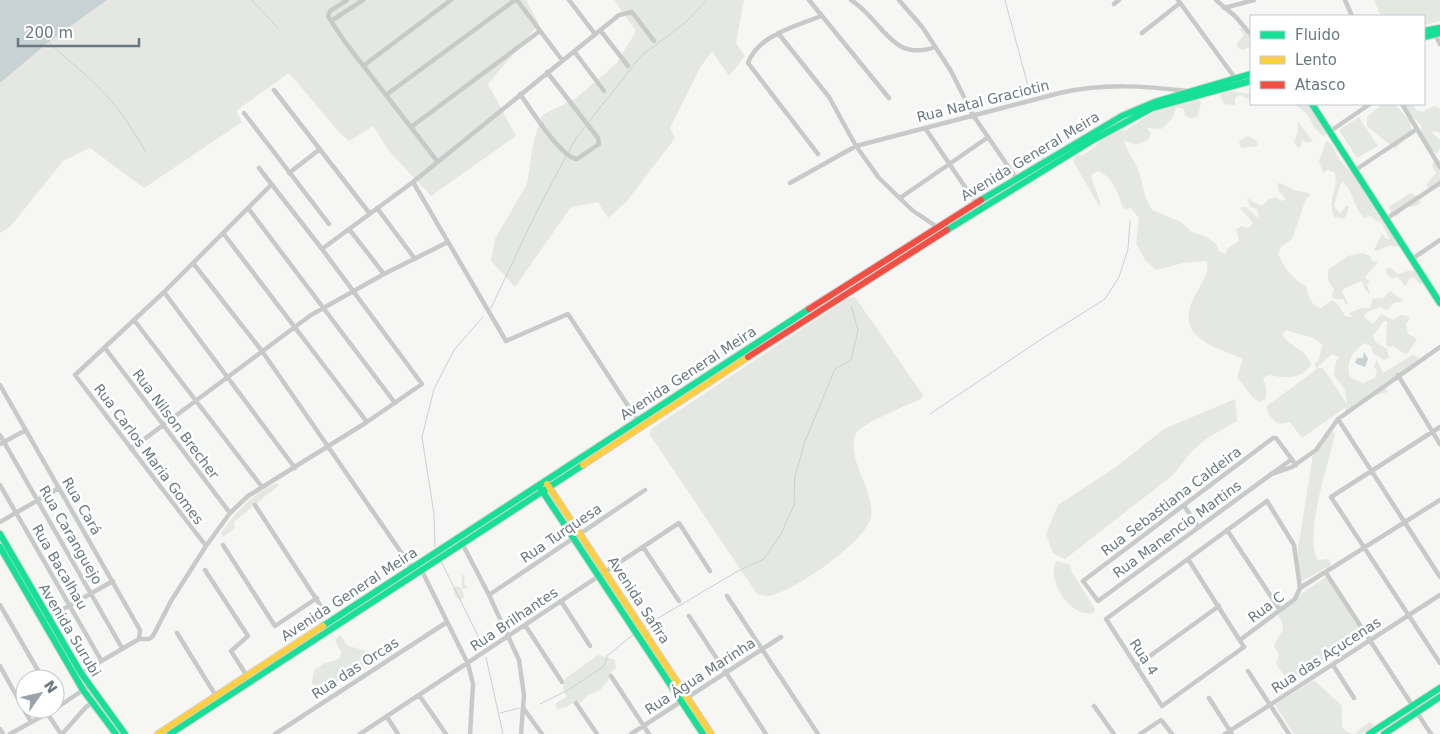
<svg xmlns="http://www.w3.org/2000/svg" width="1440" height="734" font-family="'DejaVu Sans',sans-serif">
  <rect width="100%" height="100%" fill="#f6f6f5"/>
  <!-- green -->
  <path fill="#e5e7e3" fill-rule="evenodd" d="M107,0h419l13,24 -51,60 28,52 -85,60 -41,-44 -17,-26 -24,15 -9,-8 -51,-60 -53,38 6,11 -98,66 -54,-40 -27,13 -53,66 -10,6v-150l50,-42z
    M614,0h130l-8,43 9,13 -16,20 -17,-25 -11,15 -31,62 5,10 -48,63 -19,17 -10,-16 -27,5 -56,80 -24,-26 4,-22 32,-55 6,-40 9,-29 33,-16 42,-36 19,-32z
    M1374,0h66v21l-16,4v-9h-43z
    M1242,28l8,9 -2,3 3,2v4l-8,4 -5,-2 -1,-5 7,-8 -5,-6z
    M1228,91l23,3v6l-11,-5 -5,3v7l-11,-1 -4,-9z
    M1197,97l4,6 -3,13 -7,3 -6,-4 -1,-6 -7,-2 -6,13 -10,9 -14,-1 4,5 -3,7 -12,5 -12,-5c2,11 10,19 14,29 5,13 5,27 14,41l29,12 11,10 13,4 11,8 3,7 6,3 3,-6 11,-7 -3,-12 6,-3 7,2 4,-5 -13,-15 6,-1 12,11 -1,-9 -7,-2 -3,-9 14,8 8,-7 7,-2 5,4 5,-2 -8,-9v-7c8,1 13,7 20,8 5,1 8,1 13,4l-5,4 -14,40 -11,8 -3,7c5,12 16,27 28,32 3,11 4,19 15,22l11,-8 6,4 7,12 7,1 -3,-4 13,-5h8l3,-9 11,-1 6,-7 14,10 -10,2 -7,7 -7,-3 -13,5 -3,5 9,7 8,-10 12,6 8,-5 7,1 2,2 -4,6 2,10 9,5 -9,14 -3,1 -12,-8 -4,1 -3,-2 1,-24h-3l-11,15 2,6 12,7 2,9 -5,2 -11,-7 -2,-7 -6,-3c-12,7 -20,20 -15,34l13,6 12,-5 2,-6 -3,-6 3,-6 6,13 29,-18 7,2 -2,7 -29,20 -6,-1 6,9 -20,5 -10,8 -7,2 -6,11 1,-11 -44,31 -12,-16 -12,2 -10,-10 -1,-8 50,-37 -3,-5 5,-4 3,-15c-9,-11 -22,-9 -35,-15l-5,4c6,12 24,15 29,30 -8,16 -26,14 -42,11l-6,3 4,14 -2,7 -6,3 -6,-4 -16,-21 6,-18c-26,-13 -75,-20 -45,-69 6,-10 11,-17 9,-29l-24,2 -27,7 -10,-9 -10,-17 3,-26 -8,-10 -7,1c-8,-16 -8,-30 -26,-38l-6,3c-1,13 9,21 8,33l-27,-46 3,-5 7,-1 11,-7 9,-10 19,-9 3,2 33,-22zM1332,354l8,4 -4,3 -2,14 11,15 2,14 -24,-36h-6z
    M1292,104h15l18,26 1,4 -2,2c-17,-10 -9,-23 -32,-32z
    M1382,104h13l15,18 2,10 -17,17 -28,-23v-9z
    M1413,104l3,6 6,2 12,-6 6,3v24l-6,-2 -2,2 8,6v9l-3,6 -6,-4 -10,-19 1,-4c-5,-8 -14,-12 -16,-22z
    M1359,117l19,29 -21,12 -18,-28z
    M1298,122l15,19 -6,2 -5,-3 -1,6 -3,2 -4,-6 4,-10z
    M1248,136l8,4 2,6 -17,2 -2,-7z
    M1326,141l6,4 7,14 15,17 25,41 18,24 2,3 -3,3 -6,-2 -13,6 -3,-1 8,-16 5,5h3l-8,-15 -12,-8 -6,2c-11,-12 -10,-25 -21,-36l-3,3 -6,21 6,8 6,-8h3l-4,13 -11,-2c-7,-20 5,-29 1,-44l-7,-3 -5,3 -4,-12z
    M1440,160v21l-11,7 -3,-3 10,-12 -4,-7 2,-5z
    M1410,193l9,5 2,5 -6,3 -13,2 -4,8h-6l-3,-9z
    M1363,253l7,3 3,6 6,-1 -14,16 5,5 -3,2 3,10 -5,-4 -3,-9 -19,8 -1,3 6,11 -3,2 -1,-6h-10l-2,-3 2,-6 -6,-10v-10l20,-14z
    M1389,267l9,7c15,-5 18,-7 27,9l-5,1 -6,-6 -3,-1 -6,9 -7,-9 -7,1 -5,-5v-4z
    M855,297l68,98 -2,4c-13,6 -62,25 -66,36 -8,27 20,55 16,82 -4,24 -79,76 -103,79 -3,0 -8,-1 -11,-2l-107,-159 1,-6 198,-131z
    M1235,399l2,22 -31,18 -14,12 -19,24 -108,84 -12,-6 -7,-19 12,-29 58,-38 48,-38z
    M1333,431l2,3c-6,29 -32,101 -17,126l11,-1 2,6 -29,16 -3,-2 -1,-30 15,-95z
    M276,483l3,2 -45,37 1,6 -12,9 -2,-4c15,-21 31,-39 55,-50z
    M1057,561l13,4 2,7 23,37 -2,4c-23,5 -48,-34 -36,-52z
    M462,575h3l-1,9 4,4 -6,1 2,8 -3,3 -5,-2 -3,-9 4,-3 5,3z
    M1326,577l38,58 -74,49 -14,-20 3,-9 -5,-9c5,-15 15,-12 4,-31l26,-23z
    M340,635l8,11c12,4 24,3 27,16l-12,6 -7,1 -5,-4 -4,13 -31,11 -4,-6 2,-13 11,-7 14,-4 2,-7 -6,-12z
    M598,655l17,5 1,7 -7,8v4l-9,11 -12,5 -7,7 -6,-1 -8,6 -10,2 -2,-5 11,-7 -3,-9 3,-10z
    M1314,680l28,26v21l5,5 7,2 15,-12 6,3 -14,9h-67l-19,-29z"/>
  <!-- water -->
  <path fill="#c8d1d3" d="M0,0h107l-57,41 -50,42z
    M1364,352l4,7 -3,8 -10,-4 2,-5h6z"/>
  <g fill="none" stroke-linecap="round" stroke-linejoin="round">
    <!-- stream -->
    <path stroke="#c8d1d3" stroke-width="1" d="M252,0l26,28
      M1005,0l23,86
      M48,41c13,14 27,24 41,37 24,21 41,47 57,74
      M568,153l8,-15 65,-82 44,-33 22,-23
      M491,308l43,-91 32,-61
      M930,414l110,-74 65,-41 14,-22 9,-28 2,-28
      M435,547l-1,-33 -12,-77 12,-48 20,-39 29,-33
      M441,561l43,87
      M643,627l95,-56 26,-12 17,-25 13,-29 1,-29 10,-35 30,-72 16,-9 7,-30 -7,-24
      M486,657l17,77
      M540,704l30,-15 34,-23 3,-10 27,-22
      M500,713l19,-5"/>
    <!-- fast casing -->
    <g stroke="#d2d2d2" stroke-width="8">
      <path id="fast" d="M1424,31l16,-3
        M1424,37l16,-4
        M1312,104l128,199
        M981,200l141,-84 33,-14 96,-28
        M947,230l146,-90 59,-32 99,-27
        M541,489l162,245
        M0,534l81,139 44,61
        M0,547l83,143 33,44
        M323,626l486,-317
        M170,734l413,-269
        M1369,734l71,-46
        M1384,734l56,-37"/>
    </g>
    <!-- slow casing -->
    <g stroke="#d2d2d2" stroke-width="8">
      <path id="slow" d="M583,465l165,-108
        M547,484l164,250
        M158,734l165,-108"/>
    </g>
    <!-- jam casing -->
    <g stroke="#d2d2d2" stroke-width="8">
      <path id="jam" d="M809,309l172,-109
        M748,357l199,-127"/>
    </g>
    <!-- street -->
    <path stroke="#c8caca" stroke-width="4.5" d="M347,0l-17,11 -2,5 3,5 32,-21
      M517,0l45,60
      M569,0l26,34
      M809,0l80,98
      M851,0c31,19 40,63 84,47
      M899,0l24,28 28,43 22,44 43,63
      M1178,0l57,78
      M1216,0l20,17 15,18
      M1345,0l7,16
      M1114,4l5,-4
      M1224,8l30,-8
      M331,21l14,21 92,119
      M600,30l28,36
      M778,33l51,64 27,49 23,32 33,32 25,17
      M1142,33l38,-30
      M1435,34l5,10
      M574,51l30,40
      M363,66l88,-66
      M274,90l96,124
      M520,94c10,14 41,64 57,65l22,-15 -1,-6 -51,-66
      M386,95l129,-95
      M1402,104l38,63
      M244,113l85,111
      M411,127l129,-96
      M925,128l51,75
      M1329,132l41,-28
      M818,154l-70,-91c10,-28 49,-37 73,-47
      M1354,171l63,-42
      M289,173l31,-24
      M413,182l93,159 62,-27 70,107
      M790,183l66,-37 204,-53c43,-10 85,-7 128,-2
      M900,198l87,-60
      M248,208l147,195
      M377,208l38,51
      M1386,219l54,-36
      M349,229l35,45
      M223,233l144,189
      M322,249l91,-67 206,-167 13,-3 22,29
      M1412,259l28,-19
      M193,263l69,88 152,220
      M164,292l131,176
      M134,320l128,167
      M105,348l125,165
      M1398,375l42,69
      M0,385l140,245 -1,9
      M1338,419l102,158
      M1440,427l-109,70 109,166
      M0,435l122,213
      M0,444l26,-14
      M131,449l180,-134 73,-41 64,-32
      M1292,459l-194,142 -15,-20 190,-143h3l20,27
      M1275,473l17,-6 24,-17 22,-31 102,-72
      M0,485l101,175
      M255,505l71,109
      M1184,506l14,20
      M0,522l59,-34
      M1227,530l53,80
      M462,543l27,52 30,65 5,35 -3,39
      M223,545l52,81 42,-28
      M206,546l-131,-171 89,-83 108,-108
      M643,547l36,54
      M1188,559l56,88 -82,59 -56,-87 161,-118 27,44 6,43
      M421,569l47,95 5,20 -3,50
      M205,570l43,66 -17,15 16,25
      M1326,573l105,161
      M489,595l156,-105
      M727,596l91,138
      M561,601l29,45
      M0,605l43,74
      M689,616l77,118
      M46,619l67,-38
      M525,625l37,57
      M177,633l39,63
      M139,639h10l4,-3 18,-35 35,-55 24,-33 18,-17 119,-74 55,-38 -100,-135 -63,-81
      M1240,640l55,-41 5,-11 140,-88
      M1333,665l21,33
      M0,666l31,56
      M1136,666l83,-60
      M1248,671l41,63
      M81,673l58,-34
      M611,676l38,58
      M419,695l27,39
      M1209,698l23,36
      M576,703l21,31
      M1094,706l20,28
      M55,709l34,-23
      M524,709l18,25
      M47,713l14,21
      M387,717l11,17
      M0,729l3,5
      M10,734l45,-25
      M62,734l24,-27 8,-5
      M275,734l172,-112
      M360,734l319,-211 31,48
      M631,734l150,-97
      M1140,734l21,-14 11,14
      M1225,734l215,-139"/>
    <!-- fast -->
    <use href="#fast" stroke="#16e098" stroke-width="6"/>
    <!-- slow -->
    <use href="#slow" stroke="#ffcf43" stroke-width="6"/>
    <!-- jam -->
    <use href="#jam" stroke="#f24e42" stroke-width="6"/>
  </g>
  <g text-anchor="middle" stroke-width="5" stroke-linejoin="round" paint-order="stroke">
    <!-- street labels -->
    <g font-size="14" fill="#697981" stroke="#fff">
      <text transform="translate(983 101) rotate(-14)" y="5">Rua Natal Graciotin</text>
      <text transform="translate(1030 156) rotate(-31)" y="5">Avenida General Meira</text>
      <text transform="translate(688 373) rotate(-33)" y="5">Avenida General Meira</text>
      <text transform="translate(176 424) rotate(53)" y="5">Rua Nilson Brecher</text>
      <text transform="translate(149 454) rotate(53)" y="5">Rua Carlos Maria Gomes</text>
      <text transform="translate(1171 501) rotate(-37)" y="5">Rua Sebastiana Caldeira</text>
      <text transform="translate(82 506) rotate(60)" y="5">Rua Cará</text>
      <text transform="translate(1177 529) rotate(-36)" y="5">Rua Manencio Martins</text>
      <text transform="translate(561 533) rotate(-34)" y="5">Rua Turquesa</text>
      <text transform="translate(71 535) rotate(60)" y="5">Rua Caranguejo</text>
      <text transform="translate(60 567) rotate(60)" y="5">Rua Bacalhau</text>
      <text transform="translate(349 594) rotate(-33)" y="5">Avenida General Meira</text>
      <text transform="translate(639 600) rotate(57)" y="5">Avenida Safira</text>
      <text transform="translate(1266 607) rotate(-37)" y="5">Rua C</text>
      <text transform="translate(514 619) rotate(-34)" y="5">Rua Brilhantes</text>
      <text transform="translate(70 630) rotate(59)" y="5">Avenida Surubi</text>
      <text transform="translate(1326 655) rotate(-33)" y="5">Rua das Açucenas</text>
      <text transform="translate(1144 657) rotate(57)" y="5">Rua 4</text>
      <text transform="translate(355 668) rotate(-33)" y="5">Rua das Orcas</text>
      <text transform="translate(700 676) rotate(-33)" y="5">Rua Água Marinha</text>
    </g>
  </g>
  <!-- legend -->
  <rect x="1250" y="15" width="175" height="90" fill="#ffffff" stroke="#c3c9cd"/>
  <rect x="1260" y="31" width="25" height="8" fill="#16e098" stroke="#c3c9cd"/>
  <text x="1295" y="40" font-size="15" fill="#697981">Fluido</text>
  <rect x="1260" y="56" width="25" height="8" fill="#ffcf43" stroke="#c3c9cd"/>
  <text x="1295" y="65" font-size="15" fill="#697981">Lento</text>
  <rect x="1260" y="81" width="25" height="8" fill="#f24e42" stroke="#c3c9cd"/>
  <text x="1295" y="90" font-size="15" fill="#697981">Atasco</text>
  <!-- north arrow -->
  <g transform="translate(40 694) rotate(56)"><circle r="24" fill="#ffffff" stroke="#c3c9cd"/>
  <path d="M0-4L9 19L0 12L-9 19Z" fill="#9aa5aa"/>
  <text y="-8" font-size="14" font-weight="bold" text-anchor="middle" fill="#697981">N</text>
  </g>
  <!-- scale -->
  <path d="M18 38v8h121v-8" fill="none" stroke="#697981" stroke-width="2.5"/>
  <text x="25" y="38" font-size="15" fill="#697981" stroke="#ffffff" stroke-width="4" paint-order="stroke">200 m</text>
</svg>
